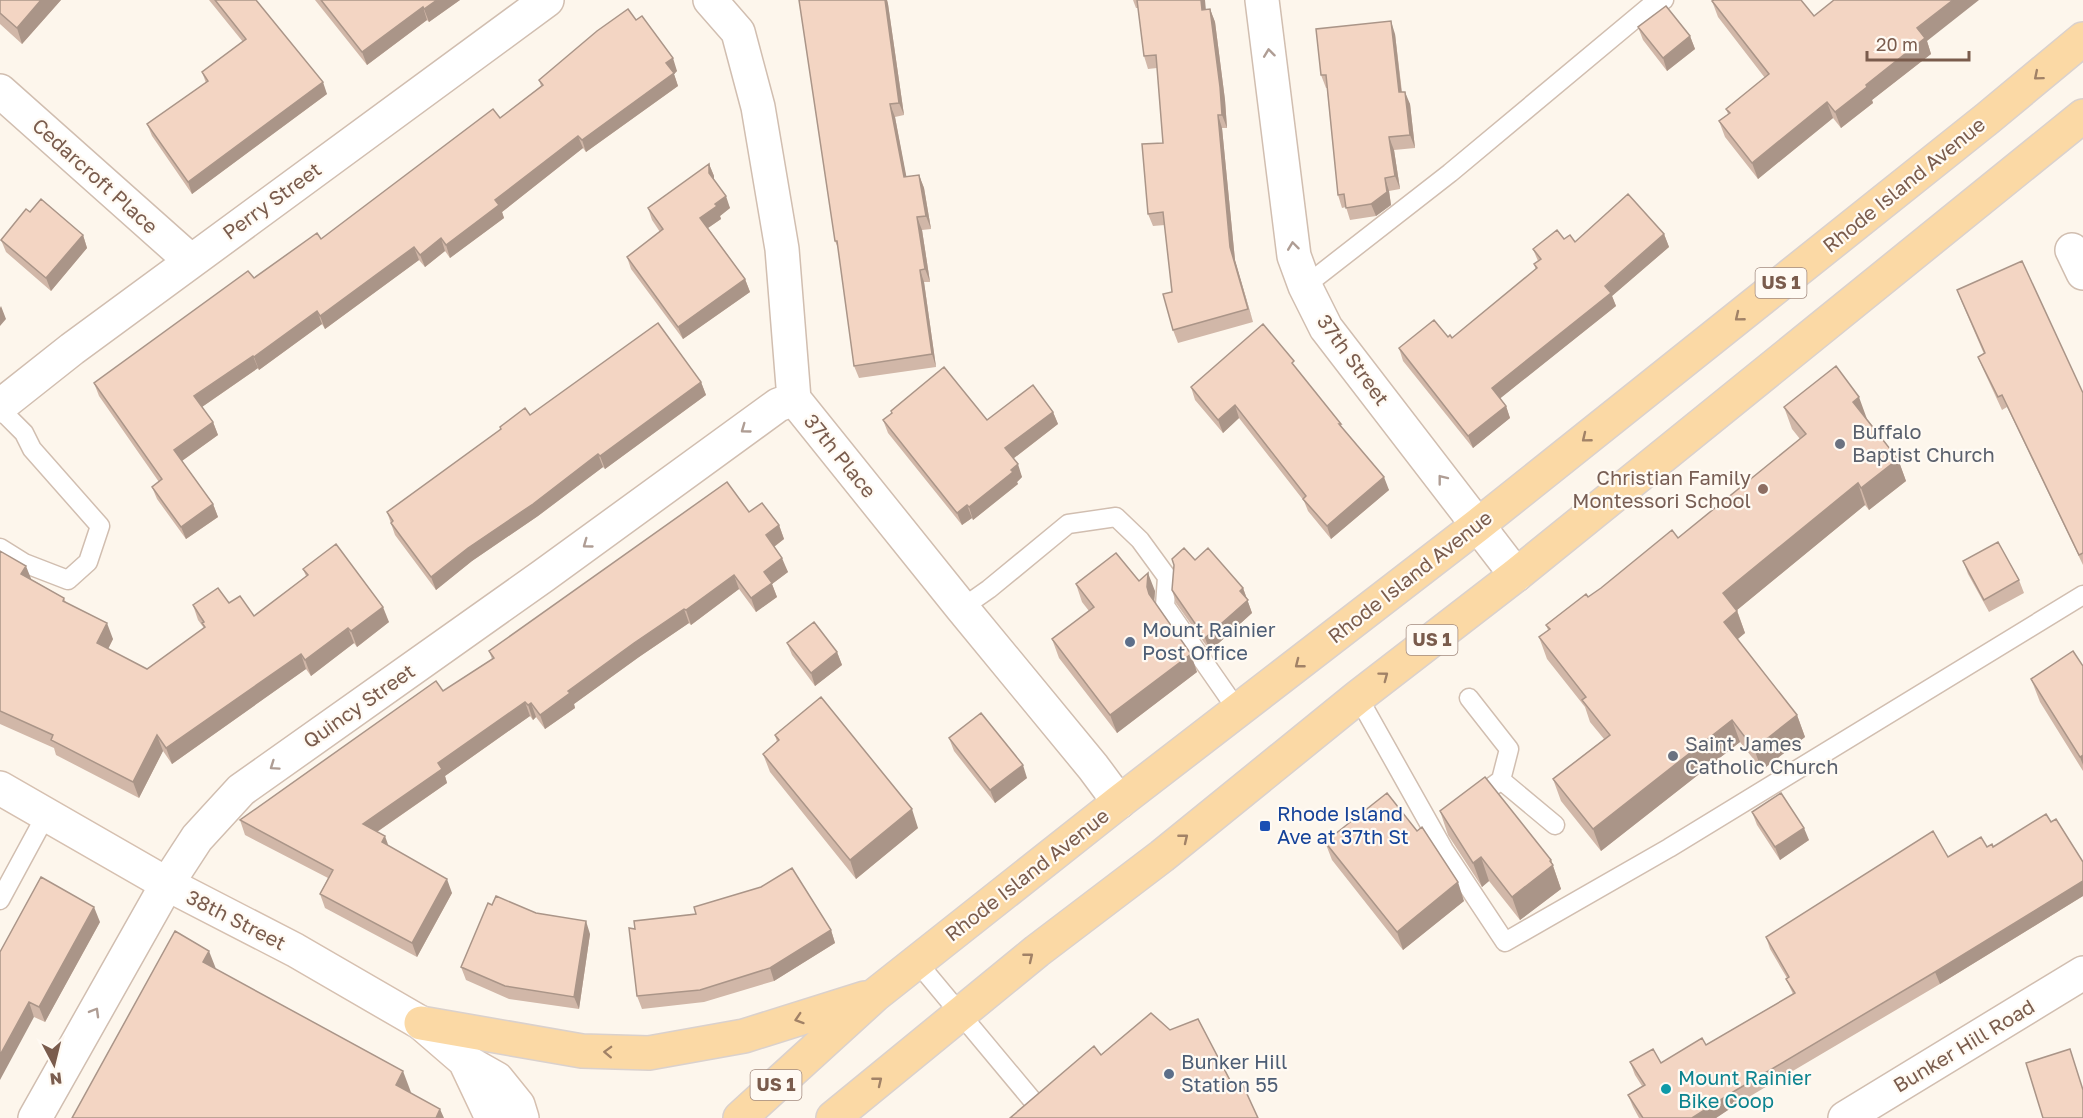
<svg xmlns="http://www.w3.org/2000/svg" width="2083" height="1118" font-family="'Golos Text',sans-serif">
  <rect width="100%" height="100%" fill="#fdf6ec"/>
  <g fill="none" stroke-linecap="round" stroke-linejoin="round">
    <!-- lane casing -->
    <g stroke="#d1beb0" stroke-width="21">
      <path id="lane" d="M1305,286l145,-113 199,-166 15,-7
        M0,409l24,24 8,16 68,77 -12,36 -20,18 -44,-17 -24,-15
        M962,608l27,-19 79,-65 48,-7 24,23 27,37 -2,29 73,105
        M1358,697l86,153 61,92 164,-94 414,-253
        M1469,698l40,51 -8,31
        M1473,801l28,-21 54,45
        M0,900l46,-85
        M917,962l116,139"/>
    </g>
    <!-- street casing -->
    <g stroke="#d1beb0" stroke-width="36">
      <path id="street" d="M710,0l28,32 20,75 24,142 12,150 168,209 131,159 26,35
        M1262,0l32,256 11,30 21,42 190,247
        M0,91l191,170
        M2072,250l11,23
        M0,406l72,-57 475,-349
        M35,1118l132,-234 30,-46 44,-48 302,-214 235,-171 16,-6
        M1845,1118l238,-145"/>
    </g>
    <!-- secondary casing -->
    <g stroke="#d6c0b0" stroke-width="36">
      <path id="secondary" d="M0,788l167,96 128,66 126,73 44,38 32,18 21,26 4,13
        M465,1061l27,57"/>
    </g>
    <!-- primary casing -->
    <g stroke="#dad1cd" stroke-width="36">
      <path id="primary" d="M421,1023l161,28 67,2 95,-17 121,-38
        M740,1118l135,-123 244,-193 359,-277 510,-407 95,-79
        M833,1118l204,-167 125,-95 196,-159 158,-122 567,-459"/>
    </g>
    <!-- lane -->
    <use href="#lane" stroke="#fff" stroke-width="18"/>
    <!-- street -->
    <use href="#street" stroke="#fff" stroke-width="33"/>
    <!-- secondary -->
    <use href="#secondary" stroke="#fff" stroke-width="33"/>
    <!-- primary -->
    <use href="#primary" stroke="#fbd9a5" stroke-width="33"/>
  </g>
  <!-- wall -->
  <path fill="#d1b7a8" d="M0,0h61l-39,44 -22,-20z
    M209,0h47l71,94 -135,100 -40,-58 -5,-12 59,-41 -4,-11 41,-30z
    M315,0h145l-31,22 -2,-2 -60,45z
    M799,0h88l1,4 16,111 -9,2 11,60 13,-2 5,13 7,41 -9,1 8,52h-6l12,85 -77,11 -5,-12 -16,-118 -3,-7z
    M1133,0h72v9h5l5,13 10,78 2,28h-5l13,132 18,62 -75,21 -5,-13 -1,-38 -7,-67 -12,1 -5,-12 15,-71 -6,-75 -9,1 -4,-13 -6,-48h-2z
    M1712,1l102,15 113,25 4,13 -59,46 1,3 -32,25 -8,-10 -75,61 -33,-42 -6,-16 9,-7 -2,-5 39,-31 -47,-61z
    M636,20l41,51 -3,3 4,12 -92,66 -3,-4 -81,64 2,6 -54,40 -5,-7 -20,16 -6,-7 -94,69 -3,-5 -63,46 -1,-2 -56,39 11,15 5,13 -36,26 31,43 5,13 -32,22 -29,-40 -5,-12 7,-5 -60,-86 -5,-13 160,-105 67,-39 179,-121 41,-32 -2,-6z
    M1638,27l52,9 5,13 -28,22 -24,-31z
    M1395,34l7,58 8,12 5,44 -21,2 6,39 -11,2 2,14 -15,11 -26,4 -4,-13 -4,1 -4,-13 -11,-107h-1l-5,-13z
    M709,164l5,12v3l16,29 -10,8 1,3 -13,9 37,51 5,13 -67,47 -52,-70 -4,-12 33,-25 -8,-12 -4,-12z
    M30,212l53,23 4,13 -36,43 -45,-39 -5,-12z
    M1664,234l5,13 -57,49 4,10 -116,92 6,8 4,12 -37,30 -70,-87 -4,-13 49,-11 4,1 84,-68 -2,-6 4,-3 -5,-12 31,-10 11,3z
    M1957,290l111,73 15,30v172l-76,-158 -5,3 -19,-41 -5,-12 6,-3 -22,-51z
    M1297,369l92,121 -58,49 -23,-28 -4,-10 -65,-83 -16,15 -28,-33 -4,-13z
    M701,382l5,13 -101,74 -2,-2 -65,49 -66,45 -36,29 -41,-55 -8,-23 113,-82v-3l30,-12z
    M1784,407l83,12 31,40 8,22 -37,29 -4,-5 -128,105 8,23 -8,6 60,76 8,22 -43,33 -22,-28 -139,109 -40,-50 -8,-22 51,-40 -14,-17 -5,-15 -38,-48 -8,-22 9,-7 -2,-5 132,-87 122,-99 -8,-10z
    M1053,412l5,12 -45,35 9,18 -5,5 1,2 -45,36 -1,-2 -10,7 -74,-92 -5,-13h104z
    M749,512l30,13 5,14 -10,8 14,25 -16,12 5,13 -21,15 -17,-23 -48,36 -2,-2 -50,34 -65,47 1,4 -30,21 -9,-12 -3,3 -3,-4 -85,60 2,7 -70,49 11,14 64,47 -35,64 -92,-49 -5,-14 8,-16 -83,-43 -5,-15 203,-129 49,-32 -3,-8z
    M0,551l31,28 33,19 2,5 47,36 -5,10 39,20 57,-41 -6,-8 -5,-15 36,-2 25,13 52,-40 -3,-7 86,53 -32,25 -3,-4 -43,33 -5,-7 -134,95 -9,-13 -24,47 -83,-43 -2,-7 -54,-24z
    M1195,560l48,28 9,25 -42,38 -34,-48 -4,-13z
    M1963,561l56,19 5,13 -35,19 -21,-38z
    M1139,581l16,10 -1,10 43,71 -80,61 -58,-75 -7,-19 37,-28 -7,-9 -6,-18z
    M787,643l50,9 5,13 -27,21 -23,-31z
    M2083,666v105l-43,-69 -9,-23z
    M775,735l143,93 -62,51 -86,-107 -7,-18 14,-12z
    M949,738l78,40 -32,25 -41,-52z
    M1440,811l111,49 10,29 -41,31 -31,-39 -7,6 -34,-52z
    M1752,812l57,28 -29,20 -23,-35z
    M2051,822l32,40v34l-143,88 -203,120 -21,14h-77l-6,-11 -5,-12 14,-9 -7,-11 -5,-13 31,1 45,-18 87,-51 -7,-15 1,-1 -17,-29 -4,-12 182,-80 39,-10h6z
    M1325,842l139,59 -61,49 -71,-90z
    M492,905l44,8 54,21 -11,75 -70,-10 -43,-19 -5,-13z
    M100,922l-55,100 -11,-5 -34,-65z
    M635,929l196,1 4,13 -61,38 -70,21 -62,7 -5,-13z"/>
  <!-- shaded-wall -->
  <path fill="#aa9588" d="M41,0h20l-39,44 -5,-16z
    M437,0h23l-31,22 -5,-13z
    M885,0h2l1,4 16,111 -5,-12z
    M1201,0h4l2,22 -5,-12z
    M1953,0h26l-52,41 4,13 -59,46 1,3 -32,25 -6,-16 31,-27 51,-57z
    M423,7l4,13 -60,45 -5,-13z
    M1210,9l5,13 10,78 2,28 -5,-13z
    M1391,21l4,13 8,71 -4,-13z
    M1690,36l5,13 -28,22 -4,-13z
    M673,58l4,13 -3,3 4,12 -92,66 -4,-12 84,-77z
    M323,82l4,12 -135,100 -4,-12z
    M1405,92l5,12 5,44 -5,-13z
    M1827,102l6,16 -75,61 -6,-16z
    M890,104l5,13 14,73 -5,-13z
    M1218,115l4,13 13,132 18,62 -23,-75z
    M578,136l5,12 -81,64 2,6 -54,40 -4,-13 49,-45z
    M1389,137l5,13 6,39 -5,-13z
    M709,164l5,12v9l-5,-12z
    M919,175l5,13 7,41 -5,-13z
    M1385,178l4,13 2,14 -15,11 -5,-12z
    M726,196l4,12 -10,8 1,3 -16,11 -5,-12 15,-14z
    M917,217l5,13 8,52 -5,-13z
    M1664,234l5,13 -57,49 4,10 -119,95 -5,-13z
    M83,235l4,13 -36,43 -5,-13z
    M441,238l4,13 -20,16 -5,-12z
    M414,247l5,13 -94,69 -5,-13z
    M920,270l4,12 12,85 -4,-13z
    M745,279l5,13 -67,47 -5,-12z
    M1,306l5,13 -6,7v-18z
    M317,311l5,13 -63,46 -5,-13z
    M253,356l5,12 -59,41 -5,-13z
    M701,382l5,13 -101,74 -5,-13z
    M1859,397l8,22 -6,5 -8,-22z
    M1235,405l4,13 -16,15 -5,-13z
    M1506,406l4,12 -37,30 -5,-12z
    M1053,412l5,12 -48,37 -5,-13z
    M213,422l5,13 -39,28 -5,-13z
    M598,454l5,13 -65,49 -66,45 -36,29 -5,-13 37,-29z
    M1898,459l8,22 -37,29 -8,-22z
    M1018,464l4,13 -5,5 1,2 -45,36 -4,-13z
    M1384,477l5,13 -58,49 -4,-13z
    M1858,483l7,22 -134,110 -8,-22z
    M213,504l5,13 -32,22 -5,-12z
    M967,505l5,13 -10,7 -5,-12z
    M779,525l5,14 -13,10 -5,-14z
    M782,558l6,14 -16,12 5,13 -21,15 -5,-14 13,-26z
    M26,566l6,15 -11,-7z
    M1148,573l7,18 -1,14 2,7 -9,-25z
    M734,575l5,14 -48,36 -5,-15z
    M1243,588l9,25 -42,38 -5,-13z
    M383,607l6,15 -32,25 -6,-16z
    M684,609l5,14 -50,34 -65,47 1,4 -30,21 -5,-14 28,-24 66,-48z
    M1737,611l8,22 -13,11 -8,-22z
    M107,623l6,16 -10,20 -6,-16z
    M348,628l6,15 -43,33 -6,-16z
    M837,652l5,13 -27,21 -4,-13z
    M301,654l5,15 -134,95 -6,-16z
    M1191,654l6,18 -80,61 -7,-18z
    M525,702l5,14 -85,60 2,7 -79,55 -5,-14 75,-61z
    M531,703l5,14 -3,3 -5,-15z
    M1797,715l8,22 -43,33 -8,-21z
    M1732,720l8,22 -139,109 -8,-22z
    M157,735l6,16 -24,47 -6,-16z
    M2083,755v10l-3,-8z
    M1023,765l4,13 -32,25 -5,-13z
    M912,809l6,19 -62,51 -6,-19z
    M1804,828l5,12 -29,20 -5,-13z
    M385,836l5,14 -8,-8z
    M1481,857l8,24 -7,6 -9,-24z
    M1551,860l10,29 -41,31 -8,-23z
    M447,879l5,14 -35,64 -5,-14z
    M2083,881v15l-143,88 -5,-12z
    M1458,882l6,19 -61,49 -6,-18z
    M94,907l6,15 -55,100 -6,-15z
    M586,921l4,13 -11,75 -5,-12z
    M831,930l4,13 -61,38 -4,-13z
    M209,951l9,23 -15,-12z
    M29,1002l5,15 -34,63v-25z
    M403,1071l9,24 -16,-10z
    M1733,1092l4,12 -21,14h-24z
    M440,1109l4,9h-8z"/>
  <!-- building -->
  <path fill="#f3d5c3" stroke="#aa9588" stroke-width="1.5" d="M0,0h41l-24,28 -17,-15z
    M215,0h41l67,82 -135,100 -41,-58 61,-43 -6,-9 44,-33z
    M321,0h116l-13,9 -1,-2 -61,45z
    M799,0h86l14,103 -9,1 14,73 15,-2 7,41 -9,1 8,52 -5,1 12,84 -78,12 -17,-125h-2z
    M1137,0h64l1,10 8,-1 10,78 2,28h-4l12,132 18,62 -75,21 -10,-36 9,-2 -9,-80 -15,2 -6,-70 21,-1 -7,-88 -12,1z
    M1714,0h87l13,16 20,-16h119l-36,28 8,10 -59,47 1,2 -32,25 -8,-10 -75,61 -33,-42 11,-8 -4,-4 43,-35 -57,-73z
    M1666,6l24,30 -27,22 -25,-31z
    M628,9l8,11 6,-4 31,42 -7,5 8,10 -92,67 -4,-4 -83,64 4,5 -53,40 -5,-7 -21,17 -6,-8 -94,69 -3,-5 -63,46 -1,-1 -59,40 19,26 -39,28 39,54 -32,23 -29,-40 10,-8 -68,-96 154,-112 6,7 63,-45 4,6 172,-130 7,9 43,-33 -4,-5 58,-49z
    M1391,21l8,71h6l5,43 -21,2 6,39 -10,2 2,14 -16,12 -25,4 -2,-14 -6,1 -12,-120h-5l-5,-46z
    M709,164v9l17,23 -11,8 2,2 -17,12 45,61 -67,48 -51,-70 36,-28 -15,-21z
    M1628,194l36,40 -59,52 6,7 -119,95 14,18 -38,30 -69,-88 35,-28 14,17 2,-2 2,3 85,-70 -3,-4 7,-5 -8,-10 24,-19 7,9 6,-4 5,7z
    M41,199l42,36 -37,43 -45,-38 25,-31 4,3z
    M2022,261l61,132v160l-4,2 -77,-160 -4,2 -20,-40 7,-4 -28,-63z
    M658,323l43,59 -101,74 -2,-2 -65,50 -65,44 -37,29 -40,-54 2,-2 -6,-9 114,-83 -1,-2 25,-19 5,7z
    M1263,324l31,37 -2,2 49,61h-2l45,53 -57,49 -24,-27 3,-3 -71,-91 -17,15 -27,-33z
    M1836,366l23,31 -6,5 45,57 -37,29 -3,-5 -135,110 14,18 -13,11 73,93 -43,34 -22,-29 -139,109 -40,-50 57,-44 -28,-35 4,-3 -47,-60 11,-8 -4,-4 40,-31 2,3 13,-9 71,-58 6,8 128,-104 -22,-27z
    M944,367l43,53 46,-35 20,27 -48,36 13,16 -7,6 2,2 -44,35 -2,-2 -10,8 -74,-93 9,-7 -1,-2z
    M727,482l22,30 13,-9 17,22 -13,10 16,23 -18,14 8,11 -21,15 -17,-23 -48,35 -2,-1 -50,34 -66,48 2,2 -30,22 -9,-12 -3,2 -3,-3 -87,61 4,6 -79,55 22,12 -3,6 65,37 -35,64 -92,-49 13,-24 -93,-50 196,-139 7,10 51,-33 -5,-7z
    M1998,542l21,38 -35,20 -21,-39z
    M336,544l47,63 -32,24 -3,-3 -43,32 -4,-6 -135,94 -9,-13 -24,47 -82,-42 2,-5 -53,-24v-160l26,15 -5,8 43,24 -1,3 44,22 -10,20 50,26 58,-42 -3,-4 2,-1 -11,-17 25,-17 11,15 11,-7 14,20 54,-41 -5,-6z
    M1184,548l11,12 13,-12 35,40 -3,3 8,9 -43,38 -33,-48 2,-25 -2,-6z
    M1116,553l23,28 9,-8 -1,14 2,7 42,60 -81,61 -58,-76 42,-32 -18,-23z
    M814,622l23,30 -26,21 -24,-30z
    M2073,651l10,15v89l-3,2 -49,-78z
    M821,697l91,112 -62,51 -87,-106 16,-14 -4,-5z
    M981,713l42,52 -33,25 -41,-52z
    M1485,777l66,83 -1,1 3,4 -41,32 -31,-40 -8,6 -33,-52z
    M1387,793l30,38 5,-4 36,55 -61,50 -72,-90z
    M1781,793l23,35 -29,19 -23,-35z
    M2046,814l5,8 5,-3 27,43v19l-148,91 -202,120 -41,26h-49l-15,-23 17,-10 -15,-23 23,-13 8,14 41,-25 4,7 89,-52 -9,-14 3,-2 -23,-40 167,-106 15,26 33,-20 6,10 5,-3 1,3z
    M792,868l39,62 -61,38 -70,22 -63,6 -8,-68 6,1 -1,-8 62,-7 -2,-7 67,-20z
    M41,877l53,30 -55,100 -10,-5 -29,53v-103z
    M496,896l40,17 50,8 -12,76 -69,-11 -44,-19 27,-64 4,2z
    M175,931l34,20 -6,11 200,109 -7,14 44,24 -4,9h-364z
    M1151,1013l19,17 28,-11 34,65 9,-3 17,37h-248l84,-72 7,9z
    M2070,1049l13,41v28h-40l-17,-55z"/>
  <!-- one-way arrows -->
  <defs><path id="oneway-chevron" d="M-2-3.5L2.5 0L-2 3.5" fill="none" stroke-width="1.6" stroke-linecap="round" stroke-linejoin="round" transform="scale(1.5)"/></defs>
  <g stroke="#af9d94">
    <use href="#oneway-chevron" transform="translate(1269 53) rotate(-97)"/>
    <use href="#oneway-chevron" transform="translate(1293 246) rotate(-97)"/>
    <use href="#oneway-chevron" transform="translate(745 429) rotate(144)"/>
    <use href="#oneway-chevron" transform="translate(1442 479) rotate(-128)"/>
    <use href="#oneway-chevron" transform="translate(587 544) rotate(144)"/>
    <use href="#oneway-chevron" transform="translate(274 766) rotate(145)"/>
    <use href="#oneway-chevron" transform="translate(95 1012) rotate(-60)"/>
  </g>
  <g stroke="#a18267">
    <use href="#oneway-chevron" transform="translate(2038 76) rotate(140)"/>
    <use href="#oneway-chevron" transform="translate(1739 317) rotate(141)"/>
    <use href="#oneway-chevron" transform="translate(1586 438) rotate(141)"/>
    <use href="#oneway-chevron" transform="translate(1299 664) rotate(142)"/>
    <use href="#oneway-chevron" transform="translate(1384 676) rotate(-37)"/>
    <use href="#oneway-chevron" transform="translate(1184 838) rotate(-39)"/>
    <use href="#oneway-chevron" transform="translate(1029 957) rotate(-39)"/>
    <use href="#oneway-chevron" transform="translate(799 1019) rotate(162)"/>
    <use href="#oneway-chevron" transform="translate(608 1052) rotate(-178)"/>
    <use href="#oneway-chevron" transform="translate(878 1081) rotate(-39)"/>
  </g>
  <!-- markers -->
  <g fill="#6b7280" stroke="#fffaf3" stroke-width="2">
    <circle cx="1840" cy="444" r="6"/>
    <circle cx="1673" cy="756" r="6"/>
  </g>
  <circle fill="#8d6e63" stroke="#fffaf3" stroke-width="2" cx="1763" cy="489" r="6"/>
  <g fill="#5c6f8a" stroke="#fffaf3" stroke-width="2">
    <circle cx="1130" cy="642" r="6"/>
    <circle cx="1169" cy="1074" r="6"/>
  </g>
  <rect fill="#1a4fb4" stroke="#fffaf3" stroke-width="2" x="1259" y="820" width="12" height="12" rx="3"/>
  <circle fill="#0f9aa8" stroke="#fffaf3" stroke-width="2" cx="1666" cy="1089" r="6"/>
  <g text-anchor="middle" stroke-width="4.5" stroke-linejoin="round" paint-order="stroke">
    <!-- shield labels -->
    <g fill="#fffaf3" stroke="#a28b7f" stroke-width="1.5">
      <rect x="1755.5" y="268" width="51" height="30" rx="4.5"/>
      <rect x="1406.5" y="625" width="51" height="30" rx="4.5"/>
      <rect x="750.5" y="1070" width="51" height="30" rx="4.5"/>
    </g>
    <g font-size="18" font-weight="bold" fill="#7a5c4d">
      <text x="1781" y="289">US 1</text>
      <text x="1432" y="646">US 1</text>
      <text x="776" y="1091">US 1</text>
    </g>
    <!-- street labels -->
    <g font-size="20" fill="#7a5c4d" stroke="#fffaf3">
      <text transform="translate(95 176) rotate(42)" y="7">Cedarcroft Place</text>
      <text transform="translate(1904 185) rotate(-39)" y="7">Rhode Island Avenue</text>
      <text transform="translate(272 201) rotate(-36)" y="7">Perry Street</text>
      <text transform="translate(1353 360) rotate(54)" y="7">37th Street</text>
      <text transform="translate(840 456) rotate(51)" y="7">37th Place</text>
      <text transform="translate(1410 577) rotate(-38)" y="7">Rhode Island Avenue</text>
      <text transform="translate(359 706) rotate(-35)" y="7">Quincy Street</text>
      <text transform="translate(1027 875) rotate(-38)" y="7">Rhode Island Avenue</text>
      <text transform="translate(236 920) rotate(27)" y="7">38th Street</text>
      <text transform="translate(1964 1046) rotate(-31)" y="7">Bunker Hill Road</text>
    </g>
    <!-- worship labels -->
    <g font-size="20" fill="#5b616d" stroke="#fffaf3" text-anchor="start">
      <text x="1852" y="439">Buffalo<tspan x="1852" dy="23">Baptist Church</tspan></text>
      <text x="1685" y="751">Saint James<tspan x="1685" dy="23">Catholic Church</tspan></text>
    </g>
    <!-- education labels -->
    <g font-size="20" fill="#785e54" stroke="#fffaf3" text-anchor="end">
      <text x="1751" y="485">Christian Family<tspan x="1751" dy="23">Montessori School</tspan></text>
    </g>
    <!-- service labels -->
    <g font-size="20" fill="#4e5e75" stroke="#fffaf3" text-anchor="start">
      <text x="1142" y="637">Mount Rainier<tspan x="1142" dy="23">Post Office</tspan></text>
      <text x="1181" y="1069">Bunker Hill<tspan x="1181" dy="23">Station 55</tspan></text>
    </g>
    <!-- transit labels -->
    <g font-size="20" fill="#164399" stroke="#fffaf3" text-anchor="start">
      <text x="1277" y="821">Rhode Island<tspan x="1277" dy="23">Ave at 37th St</tspan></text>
    </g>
    <!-- culture labels -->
    <g font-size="20" fill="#0d838f" stroke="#fffaf3" text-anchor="start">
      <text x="1678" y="1085">Mount Rainier<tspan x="1678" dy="23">Bike Coop</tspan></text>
    </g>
  </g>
  <!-- north arrow -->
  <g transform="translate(54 1064) rotate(173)" stroke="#fffaf3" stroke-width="4.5" paint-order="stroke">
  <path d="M0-4.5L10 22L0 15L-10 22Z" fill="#7a5c4d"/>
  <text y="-9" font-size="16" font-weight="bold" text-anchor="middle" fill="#7a5c4d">N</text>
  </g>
  <!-- scale -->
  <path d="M1867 51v9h102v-9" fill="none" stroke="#7a5c4d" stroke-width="3"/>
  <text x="1876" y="51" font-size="18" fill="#7a5c4d" stroke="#fffaf3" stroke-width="4.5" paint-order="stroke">20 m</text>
</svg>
